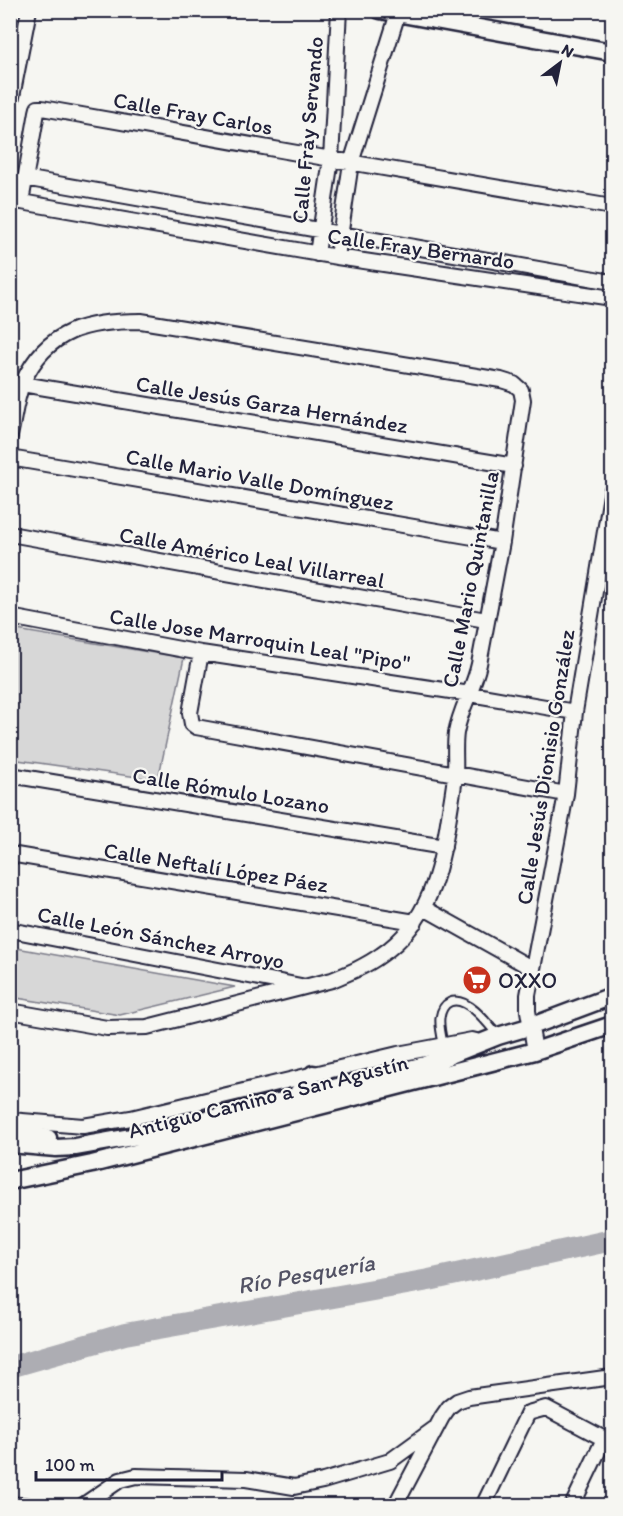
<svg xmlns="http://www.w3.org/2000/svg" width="623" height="1516" font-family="Itim,sans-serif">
  <rect width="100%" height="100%" fill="#f6f6f2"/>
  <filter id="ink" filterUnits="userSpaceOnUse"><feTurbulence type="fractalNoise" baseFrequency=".0167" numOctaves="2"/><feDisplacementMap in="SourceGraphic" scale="12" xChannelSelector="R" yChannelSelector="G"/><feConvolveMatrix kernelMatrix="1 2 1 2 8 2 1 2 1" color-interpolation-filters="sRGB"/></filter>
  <g filter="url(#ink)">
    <!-- green -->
    <path fill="#d7d7d7" stroke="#7c7c89" stroke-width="1.5" d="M11,629l173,29 -26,122 -147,-21z
      M10,947h1l224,40 -115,28 -109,-18z"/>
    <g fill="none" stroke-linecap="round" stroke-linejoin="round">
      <!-- river -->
      <path stroke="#adadb3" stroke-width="22" d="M10,1367l115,-33 304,-54 183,-40"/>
      <!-- service casing -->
      <g stroke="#22223b" stroke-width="11">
        <path id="service" d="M444,1047c-2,-9 -5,-20 -4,-29 1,-7 3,-13 10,-16 17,-7 39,23 48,34"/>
      </g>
      <!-- minor casing -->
      <g stroke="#22223b" stroke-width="18">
        <path id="minor" d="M10,107l19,-97
          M24,178l588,104
          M10,200l327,57 275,41
          M21,202l16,-90 1,-4h4l289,51 281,48
          M317,254l14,-95 8,-149
          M337,257l14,-94 47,-150
          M22,384l492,82
          M10,436c4,-17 6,-38 13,-54 24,-53 65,-61 118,-61l360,59 13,4 7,6 2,10 -21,142 -23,122c-5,24 -19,45 -23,69 -2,14 0,28 -1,42 -1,13 -4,27 -6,41 -8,53 -20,107 -68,139 -15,11 -32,18 -49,25l-185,47 -40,1 -97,-17
          M10,458l492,84
          M10,534l476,86
          M10,617l191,36 269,41 105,18
          M201,653l-11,60 2,11 4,3 370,67
          M10,775l434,72
          M10,854l405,68
          M424,908l109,61
          M10,930l291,56
          M535,1051l-7,-40v-16l38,-201 9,-82 37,-223
          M10,1120l73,6 48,-8 267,-64 74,-14 8,2
          M528,1413l18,-5 66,35
          M10,1504l20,2
          M82,1506l38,-26 16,-4 110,3 48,8 29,-6 67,-20 44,-32
          M395,1506l47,-89 7,-10 8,-6 12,-4 143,-20
          M483,1506l45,-93
          M572,1506l32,-67"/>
      </g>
      <!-- tertiary casing -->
      <g stroke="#22223b" stroke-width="21">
        <path id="tertiary" d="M380,10l232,42
          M295,1097l18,-23
          M10,1131l38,7
          M10,1144l46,4 19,-1 79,-14 271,-68 73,-29 34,-10 80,-30
          M10,1181l82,-17 443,-113 77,-26"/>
      </g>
      <!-- service -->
      <use href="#service" stroke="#f6f6f2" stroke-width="7"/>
      <!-- minor -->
      <use href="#minor" stroke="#f6f6f2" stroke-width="14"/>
      <!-- tertiary -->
      <use href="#tertiary" stroke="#f6f6f2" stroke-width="16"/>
    </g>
  </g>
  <!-- icons -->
  <defs>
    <g id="supermarket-disc" transform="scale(1.5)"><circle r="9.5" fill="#c8321e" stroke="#f6f6f2"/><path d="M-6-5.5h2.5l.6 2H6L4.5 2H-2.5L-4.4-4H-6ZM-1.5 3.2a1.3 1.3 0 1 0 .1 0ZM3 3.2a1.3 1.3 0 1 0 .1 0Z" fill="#fff"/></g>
  </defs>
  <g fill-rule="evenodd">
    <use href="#supermarket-disc" x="477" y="980"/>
  </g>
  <g text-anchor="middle" stroke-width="4.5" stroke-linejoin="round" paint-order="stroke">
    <!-- street labels -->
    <g font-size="22" fill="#22223b" stroke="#f6f6f2">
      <text transform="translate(193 113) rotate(10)" y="8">Calle Fray Carlos</text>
      <text transform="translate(307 130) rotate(-85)" y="8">Calle Fray Servando</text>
      <text transform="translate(421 248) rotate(8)" y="8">Calle Fray Bernardo</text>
      <text transform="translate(272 404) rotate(9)" y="8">Calle Jesús Garza Hernández</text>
      <text transform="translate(260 479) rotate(10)" y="8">Calle Mario Valle Domínguez</text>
      <text transform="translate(252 557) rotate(10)" y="8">Calle Américo Leal Villarreal</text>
      <text transform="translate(470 579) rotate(-79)" y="8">Calle Mario Quintanilla</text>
      <text transform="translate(260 639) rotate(9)" y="8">Calle Jose Marroquin Leal "Pipo"</text>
      <text transform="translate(545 767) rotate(-81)" y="8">Calle Jesús Dionisio González</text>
      <text transform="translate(231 790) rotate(9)" y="8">Calle Rómulo Lozano</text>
      <text transform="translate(216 867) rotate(9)" y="8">Calle Neftalí López Páez</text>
      <text transform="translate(161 937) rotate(11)" y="8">Calle León Sánchez Arroyo</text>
      <text transform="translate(268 1096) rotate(-14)" y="8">Antiguo Camino a San Agustín</text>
    </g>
    <!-- poi labels -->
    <g font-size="22" fill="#22223b" stroke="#f6f6f2" text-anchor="start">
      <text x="498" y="988">OXXO</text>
    </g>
    <!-- water labels -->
    <g font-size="24" font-style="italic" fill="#535365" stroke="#f6f6f2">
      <text transform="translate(306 1274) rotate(-10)" y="8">Río Pesquería</text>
    </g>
  </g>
  <!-- margin -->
  <rect width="623" height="1516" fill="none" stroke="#f6f6f2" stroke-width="36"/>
  <rect x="18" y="18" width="587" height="1480" fill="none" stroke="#22223b" stroke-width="2" filter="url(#ink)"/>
  <!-- north arrow -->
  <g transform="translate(560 63) rotate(32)" stroke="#f6f6f2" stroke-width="4.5" paint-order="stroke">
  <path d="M0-4.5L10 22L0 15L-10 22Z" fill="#22223b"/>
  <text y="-9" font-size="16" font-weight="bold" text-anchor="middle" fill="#22223b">N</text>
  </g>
  <!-- scale -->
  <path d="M36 1471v9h186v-9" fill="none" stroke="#22223b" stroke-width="3"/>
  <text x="45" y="1471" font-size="18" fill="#22223b" stroke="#f6f6f2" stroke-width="4.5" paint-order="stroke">100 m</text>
</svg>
